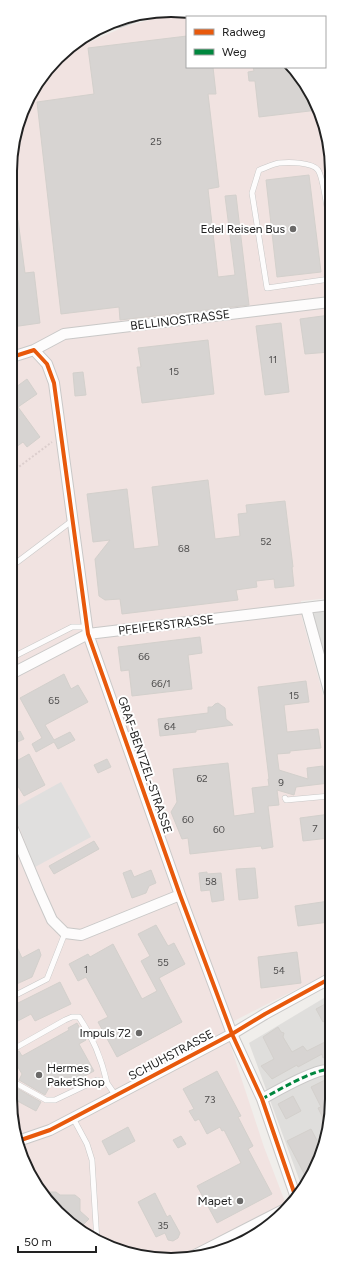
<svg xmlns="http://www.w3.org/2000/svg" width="342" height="1270" font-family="Figtree,sans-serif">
  <rect width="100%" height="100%" fill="#f0eeeb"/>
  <!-- residential -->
  <path fill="#dfdedc" d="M330,605v80l-21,-77z
    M329,995v135l-26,60 -54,-147z"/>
  <!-- commercial -->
  <path fill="#f1e3e1" d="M174,13h28l12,4h-27v50h105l23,33 16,50 -1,448 -29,3 1,17 28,102 -1,253 -105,53 40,121 23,60 -18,20 -56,27 -53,6 -60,-17 -50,-38 -27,-44 -4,-40 -5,-3 -4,-19 3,-959 24,-58 30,-30 57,-25z"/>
  <!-- parking -->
  <path fill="#e0dfde" d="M61,782l30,55 -56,30 -23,-58z"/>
  <!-- building -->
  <path fill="#d7d4d2" stroke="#d3d0cc" d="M187,36v31h26l3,27h-8l11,93 -11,2 10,88 17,-2 -10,-79 11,-1 13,110 -129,15 -1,-13 -58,7 -24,-212 57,-8 -6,-46z
    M253,67h39l23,33 3,10 -59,7 -4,-36h-6l-1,-9 6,-1z
    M309,175l12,97 -44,5 -11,-97z
    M13,220h5l7,53 9,-1 6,51 -28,4z
    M330,315v37l-25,2 -5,-35z
    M281,323l8,69 -24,3 -9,-69z
    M208,340l6,54 -72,9 -5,-36h4l-3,-19z
    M83,372l3,23 -11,1 -2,-23z
    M27,379l10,15 -19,13 22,30 -13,10 -4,-5 -11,8v-60z
    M208,480l7,59 25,-3 -2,-22 9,-1 -1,-8 39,-4 8,66h-1l2,19 -19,2 -1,-9 -18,2 1,6 -21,3 2,10 -116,14 -2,-15 -15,1 -6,-4 -4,-37 15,-19 -17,2 -6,-48 40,-5 7,60 25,-3 -7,-59z
    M200,637l2,16 -14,2 4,34 -60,7 -3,-26 -8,1 -3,-24z
    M64,674l7,15 7,-4 10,17 -43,23 9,15 16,-8 5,8 -17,9 -4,-7 -18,10 -4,-8 10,-6 -22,-40z
    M306,681l3,21 -25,3 3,27 31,-3 3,19 -31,3v2l-13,1 2,16 29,9 -1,-11 16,-2 1,9h4l1,8 -33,4 -2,8 -17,-5 2,15 -11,1 5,41 -11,2 -1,-3 -71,8 -2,-16 -6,1 -11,-27 6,-10 -4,-33 55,-6 6,53 21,-3 -3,-25 17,-2 -1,-7h1l-11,-92z
    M218,703l7,5 1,11 7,6 -37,5v2l-36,4 -2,-17 50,-6v-6h4l3,-3z
    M20,731l4,8 -13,6v-10z
    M29,754l16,31 -21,11 -13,-21v-11z
    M107,759l4,8 -13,6 -4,-8z
    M330,814l-1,24 -26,3 -3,-23z
    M94,841l5,8 -45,25 -5,-8z
    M255,868l3,30 -19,2 -3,-31z
    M131,870l3,7 17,-7 5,13 -7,3 -3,7 -14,5 -9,-25z
    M207,872v2l14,-1 3,27 -12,2 -2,-12 -9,1 -2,-18z
    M329,901v21l-31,4 -3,-20z
    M156,925l12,21 6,-3 11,21 -26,14 23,44 -65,35 -19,-35 10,-5 -22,-40 -8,4 -9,-17 19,-10 2,3 23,-13 29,55 15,-8 -16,-30 9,-5 -12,-22z
    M17,947l5,11 17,-9 2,6 -9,22 -22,10v-37z
    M297,952l4,31 -40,5 -3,-31z
    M60,982l11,22 -36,17 -4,-7 -15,8 -6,-11v-4z
    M329,1002v16l-6,4 -7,-13z
    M77,1023l9,17 -7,4 15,27 -28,15 -4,-7 -12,7 -5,9 -26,-15 3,-6 -11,-19 8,-4 3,5 47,-26 -1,-2z
    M278,1027l3,5 3,1 -1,4 9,15 11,-6 4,5 22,-11v15l-6,3 -1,-4 -24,13 -1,-2 -25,14 -11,-13 13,-7 -11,-22z
    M10,1033l5,10 -5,3z
    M217,1071l24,45 -3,1 15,29 -5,3 24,45 -55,29 -20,-37 44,-23 -17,-33 -2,1 -2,-4 -13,7 -8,-15 -4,2 -6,-10 5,-2 -11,-20z
    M325,1080l4,8v42l-11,-22 3,-1 -10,-20z
    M15,1087l26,15 -5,9 -26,-14z
    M293,1096l8,15 -15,8 -8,-15z
    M128,1127l7,14 -26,14 -7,-14z
    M311,1129l10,19 -13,33 -21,-40z
    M181,1136l5,8 -8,4 -5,-8z
    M42,1192h14l4,3h15l5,4v12l9,8 -9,9 -30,-23z
    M155,1193l12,24 3,-2 10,18 -2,5 -5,3 -5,-1 -3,-7 -9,4 -18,-35z"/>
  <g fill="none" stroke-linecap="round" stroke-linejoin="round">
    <!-- lane casing -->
    <g stroke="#c9c8c7" stroke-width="6">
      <path id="lane" d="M330,279l-63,9 -15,-95 7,-23c6,-2 14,-6 20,-7 10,-1 33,-1 39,7 6,8 10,48 13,60
        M12,566l61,-46
        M11,658l61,-31h15
        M285,798l1,2 44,-4
        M10,998l37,-19 18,-46
        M10,1051l55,-31 7,-3h7c13,19 23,43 28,66
        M10,1080l36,20h9l42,-20 10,3 9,13
        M73,1118l14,26 5,16 5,82"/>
    </g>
    <!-- street casing -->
    <g stroke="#c9c8c7" stroke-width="12">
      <path id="street" d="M119,22l25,-9
        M34,350l30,-16 266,-32
        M12,357l22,-7 13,14 7,19 34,251 92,261 52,139 30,65 34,99
        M306,608l24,87
        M11,674l77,-40 242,-29
        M11,824l28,67 13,29 13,13 16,2 99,-40
        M262,1099c13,-7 54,-31 67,-29
        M18,1141l32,-11 23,-12 159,-84 33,-20 64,-35
        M193,1256l92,-47"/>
    </g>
    <!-- path -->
    <path stroke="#dccecd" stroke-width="2" stroke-dasharray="2 2" stroke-linecap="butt" d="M16,469l36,-27"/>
    <!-- lane -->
    <use href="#lane" stroke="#fdfcfc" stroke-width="5"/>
    <!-- street -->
    <use href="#street" stroke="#fdfcfc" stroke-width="10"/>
    <!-- quiet -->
    <path stroke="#00873e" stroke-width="3" stroke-dasharray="6 3" stroke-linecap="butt" d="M262,1099c13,-7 54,-31 67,-29"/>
    <!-- cycleway casing -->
    <g stroke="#fff" stroke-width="6">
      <path id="cycleway" d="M12,357l22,-7 13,14 7,19 34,251 92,261 52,139 30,65 34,99
        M18,1141l32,-11 23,-12 159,-84 33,-20 64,-35"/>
    </g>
    <!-- cycleway -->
    <use href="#cycleway" stroke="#e8590c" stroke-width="4"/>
  </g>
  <!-- markers -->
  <g fill="#6a6968" stroke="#fff" stroke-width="1.5">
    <circle cx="293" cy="229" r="4"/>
    <circle cx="139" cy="1033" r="4"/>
    <circle cx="39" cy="1075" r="4"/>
    <circle cx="240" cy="1201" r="4"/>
  </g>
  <g text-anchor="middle" stroke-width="4" stroke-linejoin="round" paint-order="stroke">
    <!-- number labels -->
    <g font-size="10" fill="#4f4e4e">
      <text x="156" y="145">25</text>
      <text x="273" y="363">11</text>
      <text x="174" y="375">15</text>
      <text x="266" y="545">52</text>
      <text x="184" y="552">68</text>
      <text x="144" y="660">66</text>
      <text x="161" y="687">66/1</text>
      <text x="294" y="699">15</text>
      <text x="54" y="704">65</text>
      <text x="170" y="730">64</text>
      <text x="202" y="782">62</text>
      <text x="281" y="786">9</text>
      <text x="188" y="823">60</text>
      <text x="315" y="832">7</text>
      <text x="219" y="833">60</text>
      <text x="211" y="885">58</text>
      <text x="163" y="966">55</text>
      <text x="86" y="973">1</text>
      <text x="279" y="974">54</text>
      <text x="210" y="1103">73</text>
      <text x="163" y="1229">35</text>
    </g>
    <!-- poi labels -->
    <g font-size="12" fill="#222" stroke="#fff" text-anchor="end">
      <text x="285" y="233">Edel Reisen Bus</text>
      <text x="131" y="1037">Impuls 72</text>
      <text x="47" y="1072" text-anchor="start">Hermes<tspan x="47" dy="14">PaketShop</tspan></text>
      <text x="232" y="1205">Mapet</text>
    </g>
    <!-- street labels -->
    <g font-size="12" fill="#222" stroke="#fff">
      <text transform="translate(180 320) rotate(-7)" y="4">BELLINOSTRASSE</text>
      <text transform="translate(166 625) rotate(-7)" y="4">PFEIFERSTRASSE</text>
      <text transform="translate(145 765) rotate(71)" y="4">GRAF-BENTZEL-STRASSE</text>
      <text transform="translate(171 1055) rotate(-28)" y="4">SCHUHSTRASSE</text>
    </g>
  </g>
  <!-- crop -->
  <path d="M0 0H342V1270H0ZM171 17H171A154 154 0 0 1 325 171V1099A154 154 0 0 1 171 1253H171A154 154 0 0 1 17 1099V171A154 154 0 0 1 171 17Z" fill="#fff" fill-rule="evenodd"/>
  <path fill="none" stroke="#222" stroke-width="2" d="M171 17H171A154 154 0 0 1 325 171V1099A154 154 0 0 1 171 1253H171A154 154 0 0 1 17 1099V171A154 154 0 0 1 171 17Z"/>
  <!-- legend -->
  <rect x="186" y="16" width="140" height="52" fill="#ffffff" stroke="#a7a7a7"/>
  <rect x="194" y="29" width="20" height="6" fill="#e8590c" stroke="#a7a7a7"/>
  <text x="222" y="36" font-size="12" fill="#222222">Radweg</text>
  <rect x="194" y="49" width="20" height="6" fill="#00873e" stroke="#a7a7a7"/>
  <text x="222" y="56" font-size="12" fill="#222222">Weg</text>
  <!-- scale -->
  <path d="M18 1246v6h78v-6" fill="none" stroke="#222222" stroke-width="2"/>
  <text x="24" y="1246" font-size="12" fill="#222222" stroke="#ffffff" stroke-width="3" paint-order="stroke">50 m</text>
</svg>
